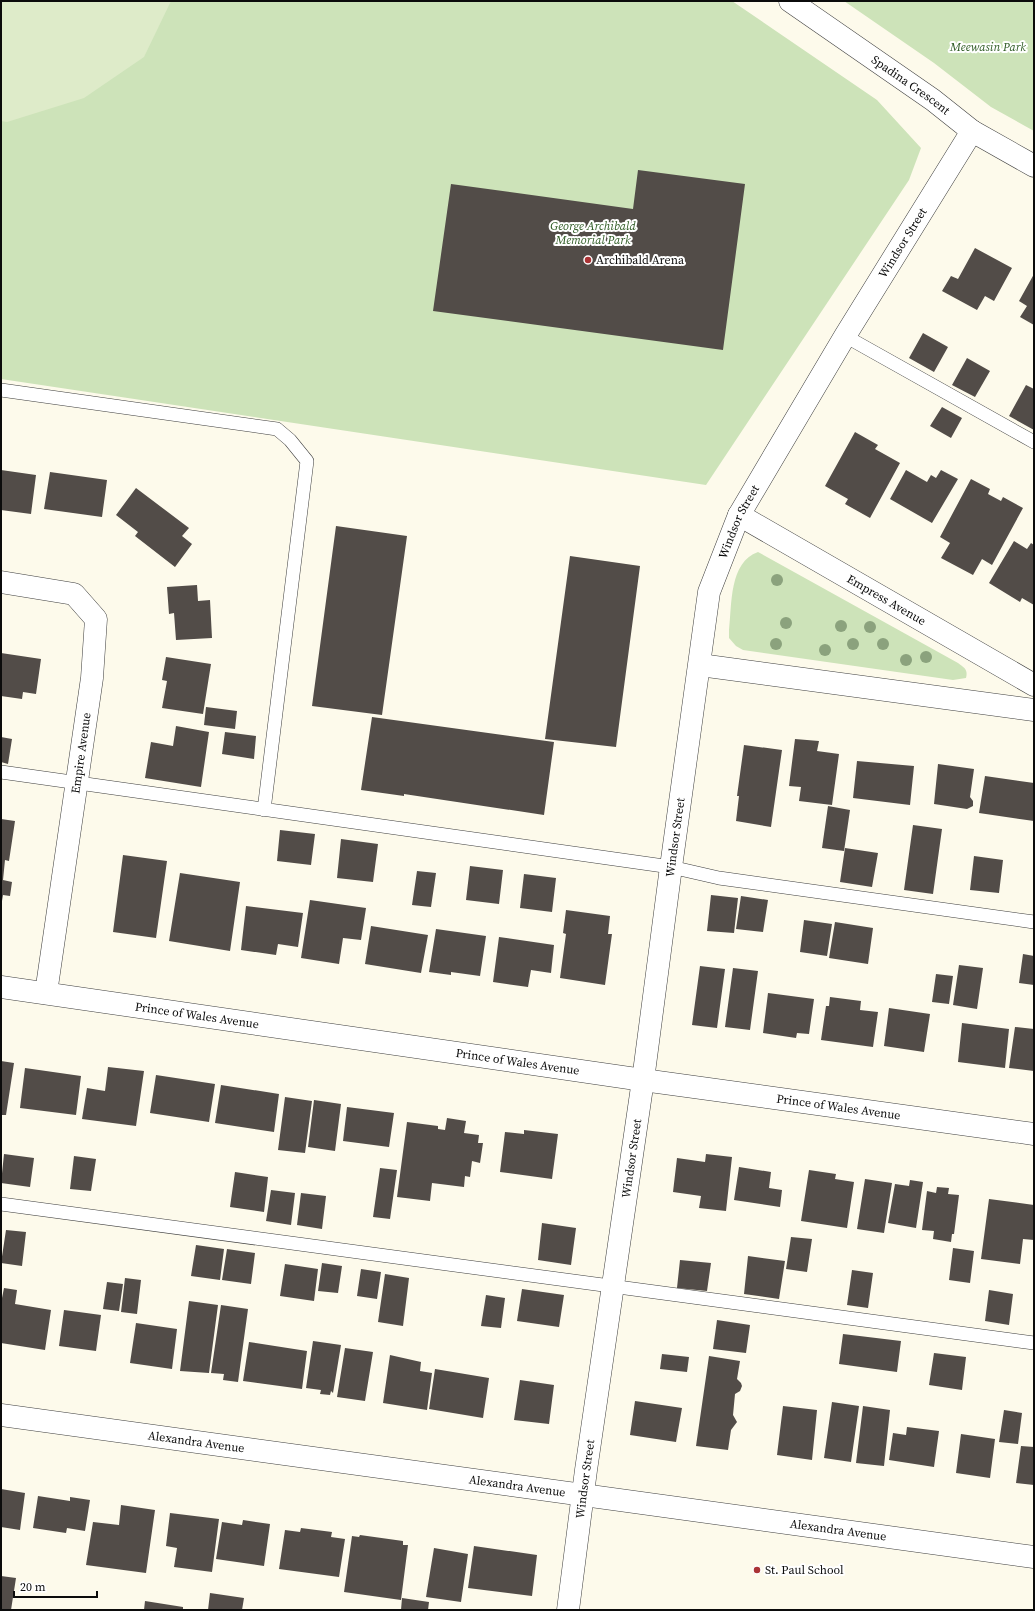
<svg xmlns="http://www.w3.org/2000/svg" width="1035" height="1611" font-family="'Source Serif 4',serif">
  <rect width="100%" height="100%" fill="#fdfaeb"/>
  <!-- green -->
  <path fill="#cde3b9" d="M1,1h731l145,99 44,48 -12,32 -203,305 -705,-106z
    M844,1h190v130l-43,-24 -57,-44z
    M758,552l200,111c7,5 10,7 8,15l-13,2 -210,-30 -7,-4 -7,-8v-8c3,-25 0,-68 29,-78z"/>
  <!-- pitch -->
  <path fill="#deebc9" d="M1,1h170l-27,56 -60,41 -77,24 -6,-1z"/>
  <!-- building -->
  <path fill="#524c48" d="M638,170l107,14 -22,166 -290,-39 18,-127 182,25z
    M975,248l37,20 -18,33 -9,-5 -8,14 -35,-19 9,-15 7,3z
    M1034,274v51l-14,-8 7,-11 -8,-5z
    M923,333l25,14 -14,25 -25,-14z
    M967,358l23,13 -15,26 -23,-12z
    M1026,385l8,4v41l-25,-14z
    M942,407l20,11 -11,20 -21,-12z
    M855,432l23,13 -3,4 25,14 -30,55 -25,-14 3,-5 -23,-13z
    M1,470l35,5 -5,39 -30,-4z
    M906,470l21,12 4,-7 5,3 5,-8 17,9 -26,44 -42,-24z
    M50,472l57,8 -5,37 -58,-8z
    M971,479l19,10 -2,5 13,7 2,-4 20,11 -31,57 -10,-6 -9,16 -32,-17 9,-15 -10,-6z
    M136,488l53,40 -7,8 10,8 -17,23 -40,-31 3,-4 -22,-17z
    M336,526l71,10 -25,179 -70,-9z
    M1014,541l13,8 4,-6 3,2v60l-12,-7 -2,4 -31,-19z
    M570,556l70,10 -24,181 -71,-8z
    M197,585l1,16 12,-1 2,38 -36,2 -2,-27 -5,1 -2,-27z
    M1,653l40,6 -5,35 -13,-2 -1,7 -21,-3z
    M166,657l45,7 -8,50 -41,-6 5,-27 -5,-1z
    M206,707l31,4 -2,18 -31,-4z
    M372,717l182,25 -10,73 -140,-21v2l-43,-6z
    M176,726l33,6 -8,55 -56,-9 6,-36 22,4z
    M225,732l31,4 -2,23 -32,-5z
    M1,737l11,2 -4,25 -7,-2z
    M795,739l24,2 -2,10 22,3 -7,51 -33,-4 2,-14 -12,-1z
    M744,745l38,5 -11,77 -35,-6 3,-25h-2z
    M857,761l57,5 -4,39 -57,-7z
    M938,764l36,5 -4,28 3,4v5l-6,3 -33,-5z
    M985,776l49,7v38l-55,-8z
    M828,806l22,4 -6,41 -22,-3z
    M1,819l14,2 -6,40 -4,-1 -2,20 9,2 -2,14 -7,-1 -1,6z
    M913,825l29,4 -9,65 -29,-4z
    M280,830l35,4 -4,31 -34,-4z
    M341,839l37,5 -5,38 -36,-4z
    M845,848l33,5 -6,34 -32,-5z
    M123,855l44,6 -11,77 -43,-6z
    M974,856l29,4 -4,33 -29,-3z
    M470,866l33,4 -4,34 -33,-4z
    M417,871l19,2 -5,34 -19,-2z
    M180,873l60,9 -10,69 -61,-10z
    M524,874l32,4 -4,34 -32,-4z
    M711,895l27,3 -4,35 -27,-2z
    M741,896l27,4 -5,32 -27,-3z
    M310,900l56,8 -5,32 -18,-2 -4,26 -38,-6z
    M246,906l57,7 -5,34 -20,-3 -2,11 -35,-5z
    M566,910l44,6 -2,18h4l-7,51 -45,-7 6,-44 -3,-1z
    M804,920l28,4 -5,32 -27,-4z
    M835,922l38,6 -5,36 -39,-6z
    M371,926l57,9 -7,38 -56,-9z
    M436,929l50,7 -6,40 -29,-4v3l-22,-3z
    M499,937l55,8 -3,28 -20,-3 -3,17 -35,-5z
    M1023,954l11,2v29l-15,-2z
    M959,965l24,3 -6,41 -24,-4z
    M700,966l25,3 -8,59 -25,-3z
    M733,968l25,3 -8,59 -25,-3z
    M936,974l17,2 -4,28 -17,-2z
    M768,993l46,6 -5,35 -12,-1 -1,5 -33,-5z
    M830,997l31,4 -1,9 18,2 -5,35 -52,-7 5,-34h3z
    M889,1008l41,6 -6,38 -40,-6z
    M962,1023l47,6 -4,39 -47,-6z
    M1015,1027l19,2v42l-25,-3z
    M1,1061l13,2 -8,52h-5z
    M108,1067l36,4 -8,55 -54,-7 5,-31 18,3z
    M25,1068l56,8 -5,39 -56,-7z
    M156,1075l59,9 -6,38 -59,-9z
    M221,1085l58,9 -5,38 -59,-9z
    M285,1097l27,4 -7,52 -27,-3z
    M314,1100l27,4 -6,47 -27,-4z
    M347,1107l47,6 -5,34 -46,-6z
    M447,1118l19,3 -2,12 15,2 -1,8h5l-3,20 -8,-2 -2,16 -5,-1 -1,11 -32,-4 -2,18 -33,-4 10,-75 31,4v3l7,1z
    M524,1130l34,4 -6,45 -52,-7 5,-40 19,2z
    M4,1154l30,4 -4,29 -29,-4z
    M706,1154l26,3 -6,54 -27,-3 2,-12 -28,-4 4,-34 28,4z
    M74,1156l22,3 -5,32 -21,-2z
    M739,1167l32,5 -2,16 13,2 -2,17 -46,-7z
    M380,1168l17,2 -7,49 -17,-2z
    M809,1170l27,4 -1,5 19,3 -7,46 -46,-7z
    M235,1172l33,5 -4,35 -34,-5z
    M865,1179l27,4 -8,50 -27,-4z
    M910,1180l13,2 -7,46 -28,-5 7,-39 14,2z
    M937,1187l12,1 -1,6 11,1 -5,39h-2l-1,8 -18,-3 1,-8 -12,-1 5,-39 9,2z
    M271,1190l24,3 -4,32 -25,-4z
    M301,1193l25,3 -4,33 -25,-4z
    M989,1199l45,6v35l-11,-1 -3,25 -39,-5z
    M542,1223l34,5 -5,37 -33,-5z
    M6,1230l20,2 -4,34 -21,-3z
    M791,1237l21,2 -5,33 -21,-3z
    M196,1245l28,4 -4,31 -29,-4z
    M953,1248l21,3 -4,32 -21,-3z
    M227,1249l28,4 -4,31 -29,-4z
    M748,1256l37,5 -6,38 -35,-5z
    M680,1260l31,3 -4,28 -30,-3z
    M322,1263l20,3 -4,27 -20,-2z
    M285,1264l33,5 -4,32 -34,-5z
    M361,1269l20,3 -4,27 -20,-3z
    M852,1270l21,3 -5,35 -21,-3z
    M385,1274l24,4 -6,48 -25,-4z
    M125,1278l16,2 -4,34 -16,-2z
    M107,1282l16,2 -4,27 -16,-2z
    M4,1288l13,2 -2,14 36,6 -6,40 -44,-7v-40z
    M522,1289l42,6 -5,32 -42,-6z
    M989,1290l24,4 -4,31 -24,-4z
    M486,1295l19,3 -4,30 -20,-2z
    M189,1301l29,4 -9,68 -29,-2z
    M221,1305l27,4 -10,73 -15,-2 1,-6 -13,-1z
    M64,1310l37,5 -5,36 -37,-5z
    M717,1320l33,5 -4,28 -33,-4z
    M136,1323l41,6 -5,40 -42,-6z
    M843,1334l58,7 -4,31 -58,-8z
    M313,1341l28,4 -8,48 -2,-2 -1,4 -10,-1 1,-4 -15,-2z
    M249,1342l58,9 -5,38 -59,-8z
    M345,1348l28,4 -8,49 -28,-4z
    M934,1353l32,4 -4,33 -33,-5z
    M662,1354l27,3 -2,15 -27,-3z
    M390,1355l31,7 -1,9 12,2 -5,37 -44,-7z
    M709,1356l31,5 -3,18 4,4 1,3 -2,5 -5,3 -2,21 4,7 -6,8 -3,20 -32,-4z
    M435,1369l54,9 -6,40 -54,-9z
    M520,1380l34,5 -5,39 -35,-4z
    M635,1401l47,7 -6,34 -46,-7z
    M832,1402l27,4 -8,56 -27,-4z
    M783,1406l34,4 -5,50 -35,-5z
    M863,1406l27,4 -6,56 -28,-3z
    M1004,1410l18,3 -4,31 -19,-2z
    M907,1427l32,4 -5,36 -45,-7 4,-27 13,2z
    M961,1434l34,5 -5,39 -34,-5z
    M1021,1446l13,1v38l-18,-2z
    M1,1489l24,4 -5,37 -19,-3z
    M38,1496l32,5v-4l20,3 -5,31 -18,-3 -1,5 -33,-5z
    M121,1505l34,5 -9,63 -60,-8 7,-43 26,3z
    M170,1513l49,6 -7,53 -38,-5 3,-19 -11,-2z
    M243,1520l27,4 -6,42 -48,-7 6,-37 20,3z
    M301,1528l31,4 -1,5 14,2 -6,38 -60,-8 6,-39 15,2z
    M360,1535l43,6v4h5l-7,55 -57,-8 8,-56 7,1z
    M474,1546l63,9 -5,41 -64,-8z
    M434,1548l34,6 -7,48 -35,-5z
    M1,1576l15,2 -5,32h-10z
    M210,1593l34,5 -2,12h-34z
    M402,1598l27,4 -1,8h-27z
    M145,1601l38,6v3h-39z"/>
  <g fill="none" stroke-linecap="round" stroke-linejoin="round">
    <!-- service casing -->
    <g stroke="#3e3e3e" stroke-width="14">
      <path id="service" d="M845,336l189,106
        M1,390l276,39 13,11 17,21 -43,349
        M1,772l670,95 48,11 315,44
        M1,1204l1033,139"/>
    </g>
    <!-- minor casing -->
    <g stroke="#3e3e3e" stroke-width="23">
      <g id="minor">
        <path id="s1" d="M739,515l295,170"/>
        <path d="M1,582l73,12 22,25 -4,59 -46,315"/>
        <path d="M700,665l334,45"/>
        <path id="s2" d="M1,987l642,93 391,54"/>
        <path id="s3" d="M1,1415l1033,142"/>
        <path id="s4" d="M568,1610l18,-140 57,-390 28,-213 38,-275 30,-77 106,-179 127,-205"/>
      </g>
    </g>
    <!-- tertiary casing -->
    <g stroke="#3e3e3e" stroke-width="23">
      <g id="tertiary">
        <path id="s5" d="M790,1l143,99 39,31 62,35"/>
      </g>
    </g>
    <!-- service -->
    <use href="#service" stroke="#fff" stroke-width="13"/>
    <!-- minor -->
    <use href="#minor" stroke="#fff" stroke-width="22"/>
    <!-- tertiary -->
    <use href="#tertiary" stroke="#fff" stroke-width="22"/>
  </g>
  <!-- trees -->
  <g fill="#8ba27d">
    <circle cx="777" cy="580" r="6"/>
    <circle cx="786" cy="623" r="6"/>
    <circle cx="841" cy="626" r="6"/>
    <circle cx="870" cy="627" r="6"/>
    <circle cx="776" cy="644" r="6"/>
    <circle cx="853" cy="644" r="6"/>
    <circle cx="883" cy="644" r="6"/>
    <circle cx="825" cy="650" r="6"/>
    <circle cx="926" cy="657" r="6"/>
    <circle cx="906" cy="660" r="6"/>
  </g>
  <!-- markers -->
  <g fill="#aa3335" stroke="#fff" stroke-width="1.5">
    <circle cx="588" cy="260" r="4"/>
    <circle cx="757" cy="1570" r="4"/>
  </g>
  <g text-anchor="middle" stroke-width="4" stroke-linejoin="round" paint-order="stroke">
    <!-- park labels -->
    <g font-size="12" font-style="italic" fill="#2d5a23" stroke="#fff">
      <text x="988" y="51">Meewasin Park</text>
      <text x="593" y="230">George Archibald<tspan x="593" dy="14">Memorial Park</tspan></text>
    </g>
    <!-- street labels -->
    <g font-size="12" fill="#0b0b0b" stroke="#fff">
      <text dy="4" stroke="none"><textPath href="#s5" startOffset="147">Spadina Crescent</textPath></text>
      <text dy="4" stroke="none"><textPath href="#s4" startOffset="1428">Windsor Street</textPath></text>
      <text dy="4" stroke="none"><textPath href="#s4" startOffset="1104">Windsor Street</textPath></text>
      <text dy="4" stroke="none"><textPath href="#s1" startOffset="170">Empress Avenue</textPath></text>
      <text transform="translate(81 753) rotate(-82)" y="4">Empire Avenue</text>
      <text dy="4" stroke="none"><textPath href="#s4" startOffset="780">Windsor Street</textPath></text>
      <text dy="4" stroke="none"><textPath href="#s2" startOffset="198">Prince of Wales Avenue</textPath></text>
      <text dy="4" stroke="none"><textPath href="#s2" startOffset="522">Prince of Wales Avenue</textPath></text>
      <text dy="4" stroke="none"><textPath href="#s2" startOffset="846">Prince of Wales Avenue</textPath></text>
      <text dy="4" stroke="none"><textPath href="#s4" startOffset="456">Windsor Street</textPath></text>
      <text dy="4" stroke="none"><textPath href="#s3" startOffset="197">Alexandra Avenue</textPath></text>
      <text dy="4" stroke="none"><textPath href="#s4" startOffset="132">Windsor Street</textPath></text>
      <text dy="4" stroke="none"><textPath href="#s3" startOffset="521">Alexandra Avenue</textPath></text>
      <text dy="4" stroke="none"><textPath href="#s3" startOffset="845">Alexandra Avenue</textPath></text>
    </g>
    <!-- poi labels -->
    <g font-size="12" fill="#0b0b0b" stroke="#fff" text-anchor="start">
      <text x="596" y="264">Archibald Arena</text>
      <text x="765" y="1574">St. Paul School</text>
    </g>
  </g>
  <!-- border -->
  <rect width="1035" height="1611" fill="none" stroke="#0b0b0b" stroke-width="4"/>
  <!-- scale -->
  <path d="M14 1591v6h83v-6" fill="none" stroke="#0b0b0b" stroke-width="2"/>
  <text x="20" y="1591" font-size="12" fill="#0b0b0b" stroke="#ffffff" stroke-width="3" paint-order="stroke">20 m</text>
</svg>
